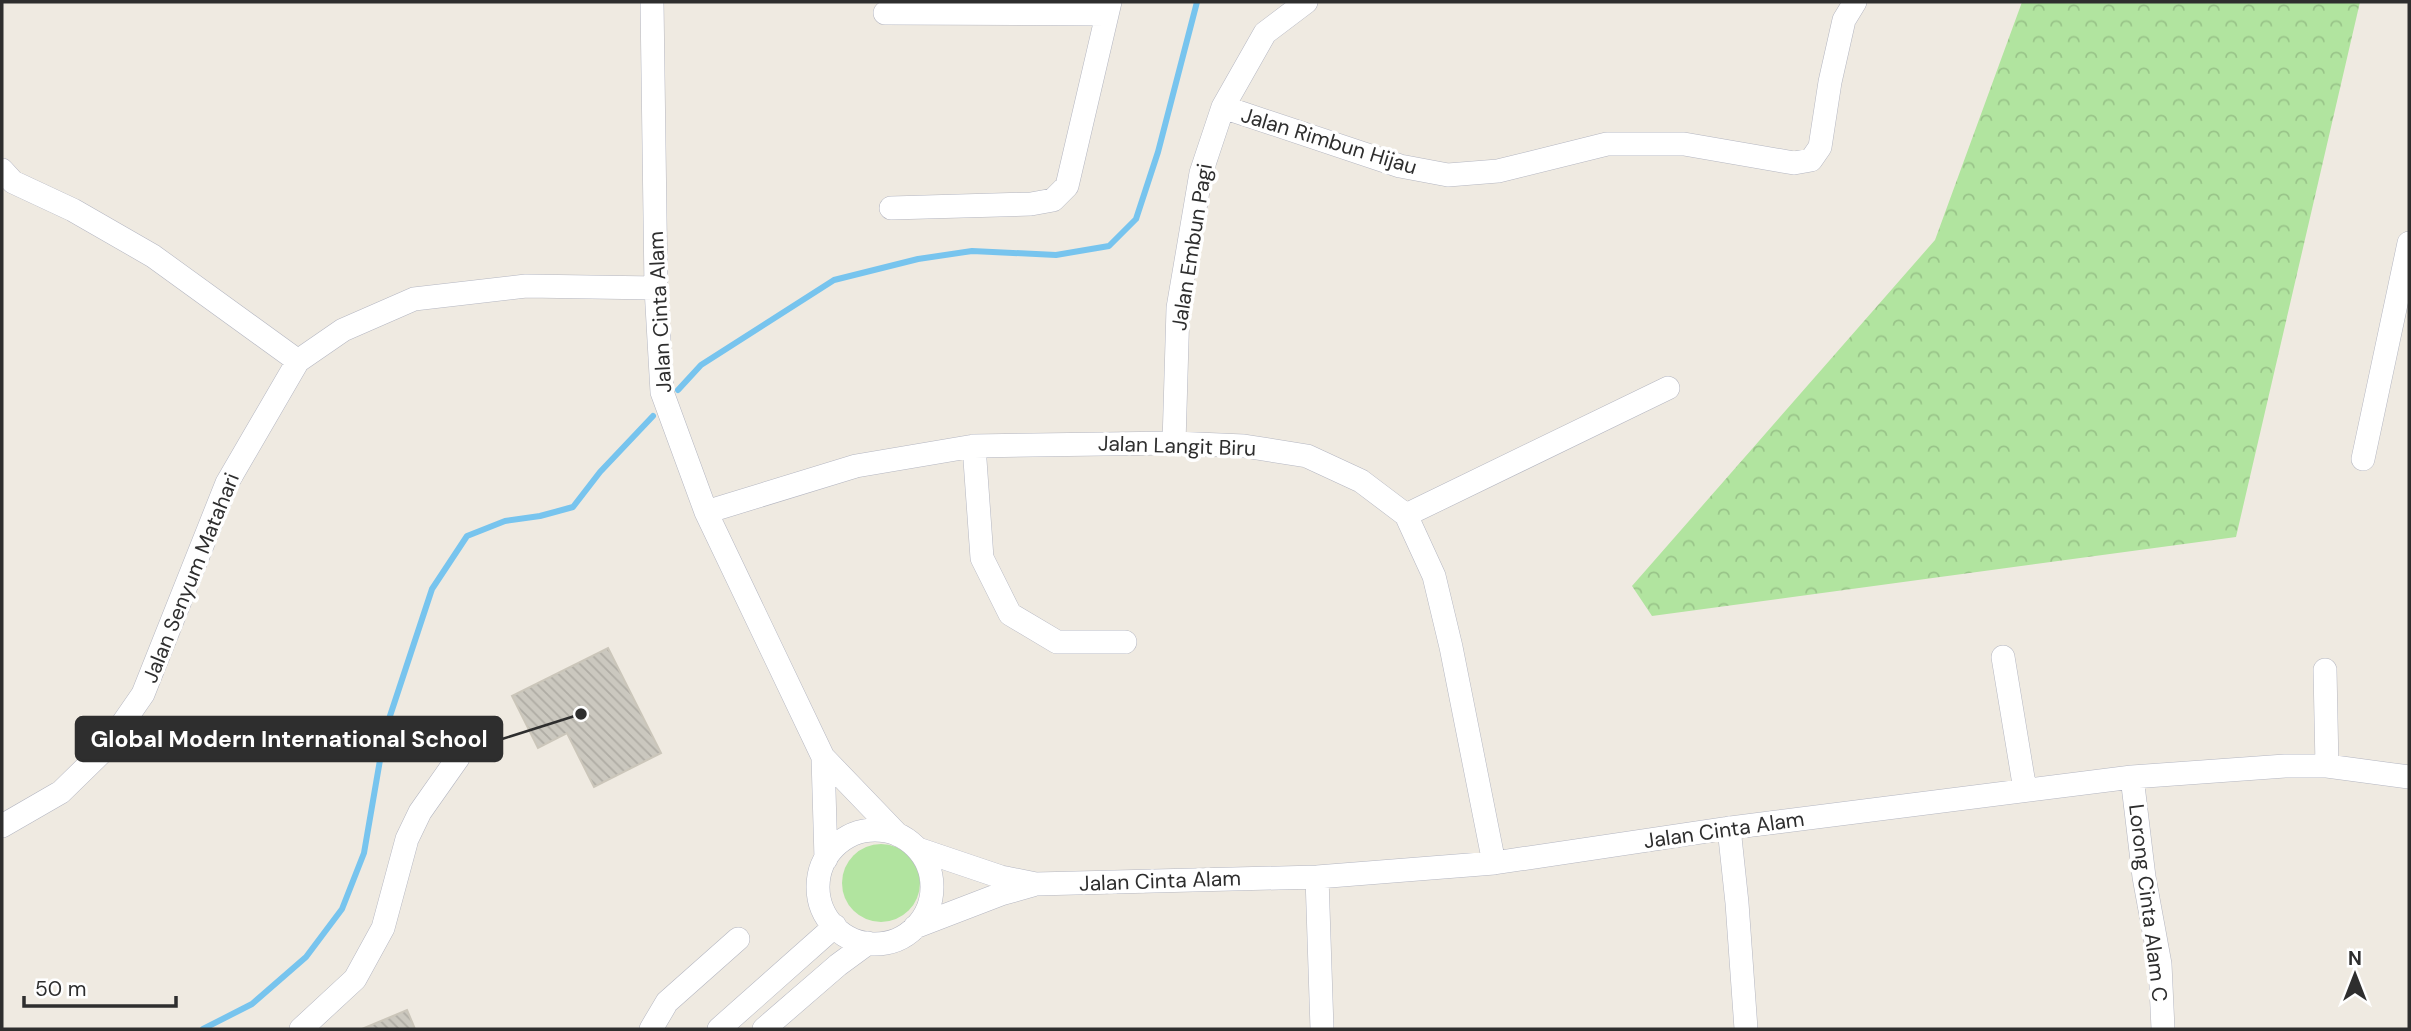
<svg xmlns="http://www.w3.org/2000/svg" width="2411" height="1031" font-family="'DM Sans',sans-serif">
  <defs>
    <pattern id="forest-crowns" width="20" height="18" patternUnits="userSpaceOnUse" patternTransform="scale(1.75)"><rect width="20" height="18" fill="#b1e49f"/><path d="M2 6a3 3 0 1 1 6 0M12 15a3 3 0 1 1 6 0" fill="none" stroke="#99c489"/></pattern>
    <pattern id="building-back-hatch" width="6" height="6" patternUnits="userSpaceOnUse" patternTransform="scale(1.75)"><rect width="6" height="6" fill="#cbc8bf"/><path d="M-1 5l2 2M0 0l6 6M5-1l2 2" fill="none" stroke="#afaca4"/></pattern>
  </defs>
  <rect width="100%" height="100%" fill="#efeae1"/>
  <!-- grass -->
  <path fill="#b1e49f" d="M842 883a39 39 0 1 1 78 0a39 39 0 1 1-78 0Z"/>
  <!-- forest -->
  <path fill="url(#forest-crowns)" d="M2022,2h338l-124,535 -584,79 -20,-30 303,-346z"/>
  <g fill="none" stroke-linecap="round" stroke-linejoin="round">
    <!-- stream -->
    <path stroke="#77c4ee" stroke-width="6" d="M678,390l23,-25 133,-85 84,-21 54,-8 84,4 53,-9 27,-27 22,-67 39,-150
      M203,1029l49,-25 54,-47 36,-48 22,-56 21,-122 47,-142 35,-53 38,-15 35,-5 33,-9 27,-35 53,-56"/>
  </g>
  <!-- building -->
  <path fill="url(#building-back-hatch)" stroke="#cbc6ba" stroke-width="2" d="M608,648l53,105 -67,34 -27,-54 -29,15 -26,-52z
    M407,1010l8,19h-53z"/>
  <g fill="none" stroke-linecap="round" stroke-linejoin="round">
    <!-- minor casing -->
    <g stroke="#b4b6c1" stroke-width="24">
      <path id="minor" d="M652,2l4,286 6,104 44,120 117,245 75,78
        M885,13l222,1
        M1223,107l177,59 48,9 50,-4 109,-27h77l110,19 17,-3 9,-13 10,-65 14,-62 11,-18
        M2,170l11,12 60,28 80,46 145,105
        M891,208l140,-4 22,-4 14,-14 43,-184
        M1174,443l4,-135 23,-135 22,-66 42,-74 41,-31
        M974,446l8,112 28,56 47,28h68
        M2363,459l46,-216
        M706,512l150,-46 118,-20 200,-3 70,3 63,10 54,25 45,34 28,61 17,71 43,216
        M1406,515l262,-127
        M2003,657l22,133
        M2325,670l2,96
        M823,757l3,102
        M2132,777l12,100 16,87 3,65
        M2,826l59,-34 44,-43 38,-55 84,-211 71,-122 45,-31 71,-31 112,-13 130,2
        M1729,828l8,75 9,126
        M818 887a57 57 0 1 1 114 0a57 57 0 1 1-114 0Z
        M918,849l83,28 35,7 281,-7 177,-14 235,-35 403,-51 153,-11h42l82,11
        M1317,877l5,152
        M915,927l86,-33 32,-9
        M301,1029l54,-50 28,-51 24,-89 13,-27 38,-54
        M651,1029l16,-27 71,-63
        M719,1029l116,-103
        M764,1029l74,-64 30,-22"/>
    </g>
    <!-- minor -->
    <use href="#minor" stroke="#fff" stroke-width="23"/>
  </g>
  <g text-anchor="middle" stroke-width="7" stroke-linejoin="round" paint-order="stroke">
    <!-- street labels -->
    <g font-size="21" fill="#2e2e2e" stroke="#fff">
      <text transform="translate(1329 141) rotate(17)" y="7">Jalan Rimbun Hijau</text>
      <text transform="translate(1192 247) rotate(-81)" y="7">Jalan Embun Pagi</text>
      <text transform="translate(660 312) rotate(-93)" y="7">Jalan Cinta Alam</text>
      <text transform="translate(1177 446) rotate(2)" y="7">Jalan Langit Biru</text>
      <text transform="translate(191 578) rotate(-68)" y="7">Jalan Senyum Matahari</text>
      <text transform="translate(1724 830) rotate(-8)" y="7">Jalan Cinta Alam</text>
      <text transform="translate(1160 881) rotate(-2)" y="7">Jalan Cinta Alam</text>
      <text transform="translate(2148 903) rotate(83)" y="7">Lorong Cinta Alam C</text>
    </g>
  </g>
  <!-- callouts -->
  <path fill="none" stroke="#2e2e2e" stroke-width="2.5" d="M581 714L502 739"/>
  <circle fill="#2e2e2e" stroke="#fff" stroke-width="2.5" cx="581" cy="714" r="7"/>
  <rect fill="#2e2e2e" stroke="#2e2e2e" stroke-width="2.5" x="76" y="717" width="426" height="44" rx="7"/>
  <g font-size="23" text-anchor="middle" font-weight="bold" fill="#fff">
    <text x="289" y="747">Global Modern International School</text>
  </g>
  <!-- border -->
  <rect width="2411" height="1031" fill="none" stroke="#2e2e2e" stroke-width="7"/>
  <!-- north arrow -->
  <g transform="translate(2355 975)" stroke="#ffffff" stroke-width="5" paint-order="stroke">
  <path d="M0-5L12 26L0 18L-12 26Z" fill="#2e2e2e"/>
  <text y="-10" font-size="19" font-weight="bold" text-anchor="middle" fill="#2e2e2e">N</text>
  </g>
  <!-- scale -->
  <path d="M24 996v10h152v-10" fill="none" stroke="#2e2e2e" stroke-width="3.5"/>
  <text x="35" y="996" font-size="21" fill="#2e2e2e" stroke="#ffffff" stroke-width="5" paint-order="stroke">50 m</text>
</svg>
